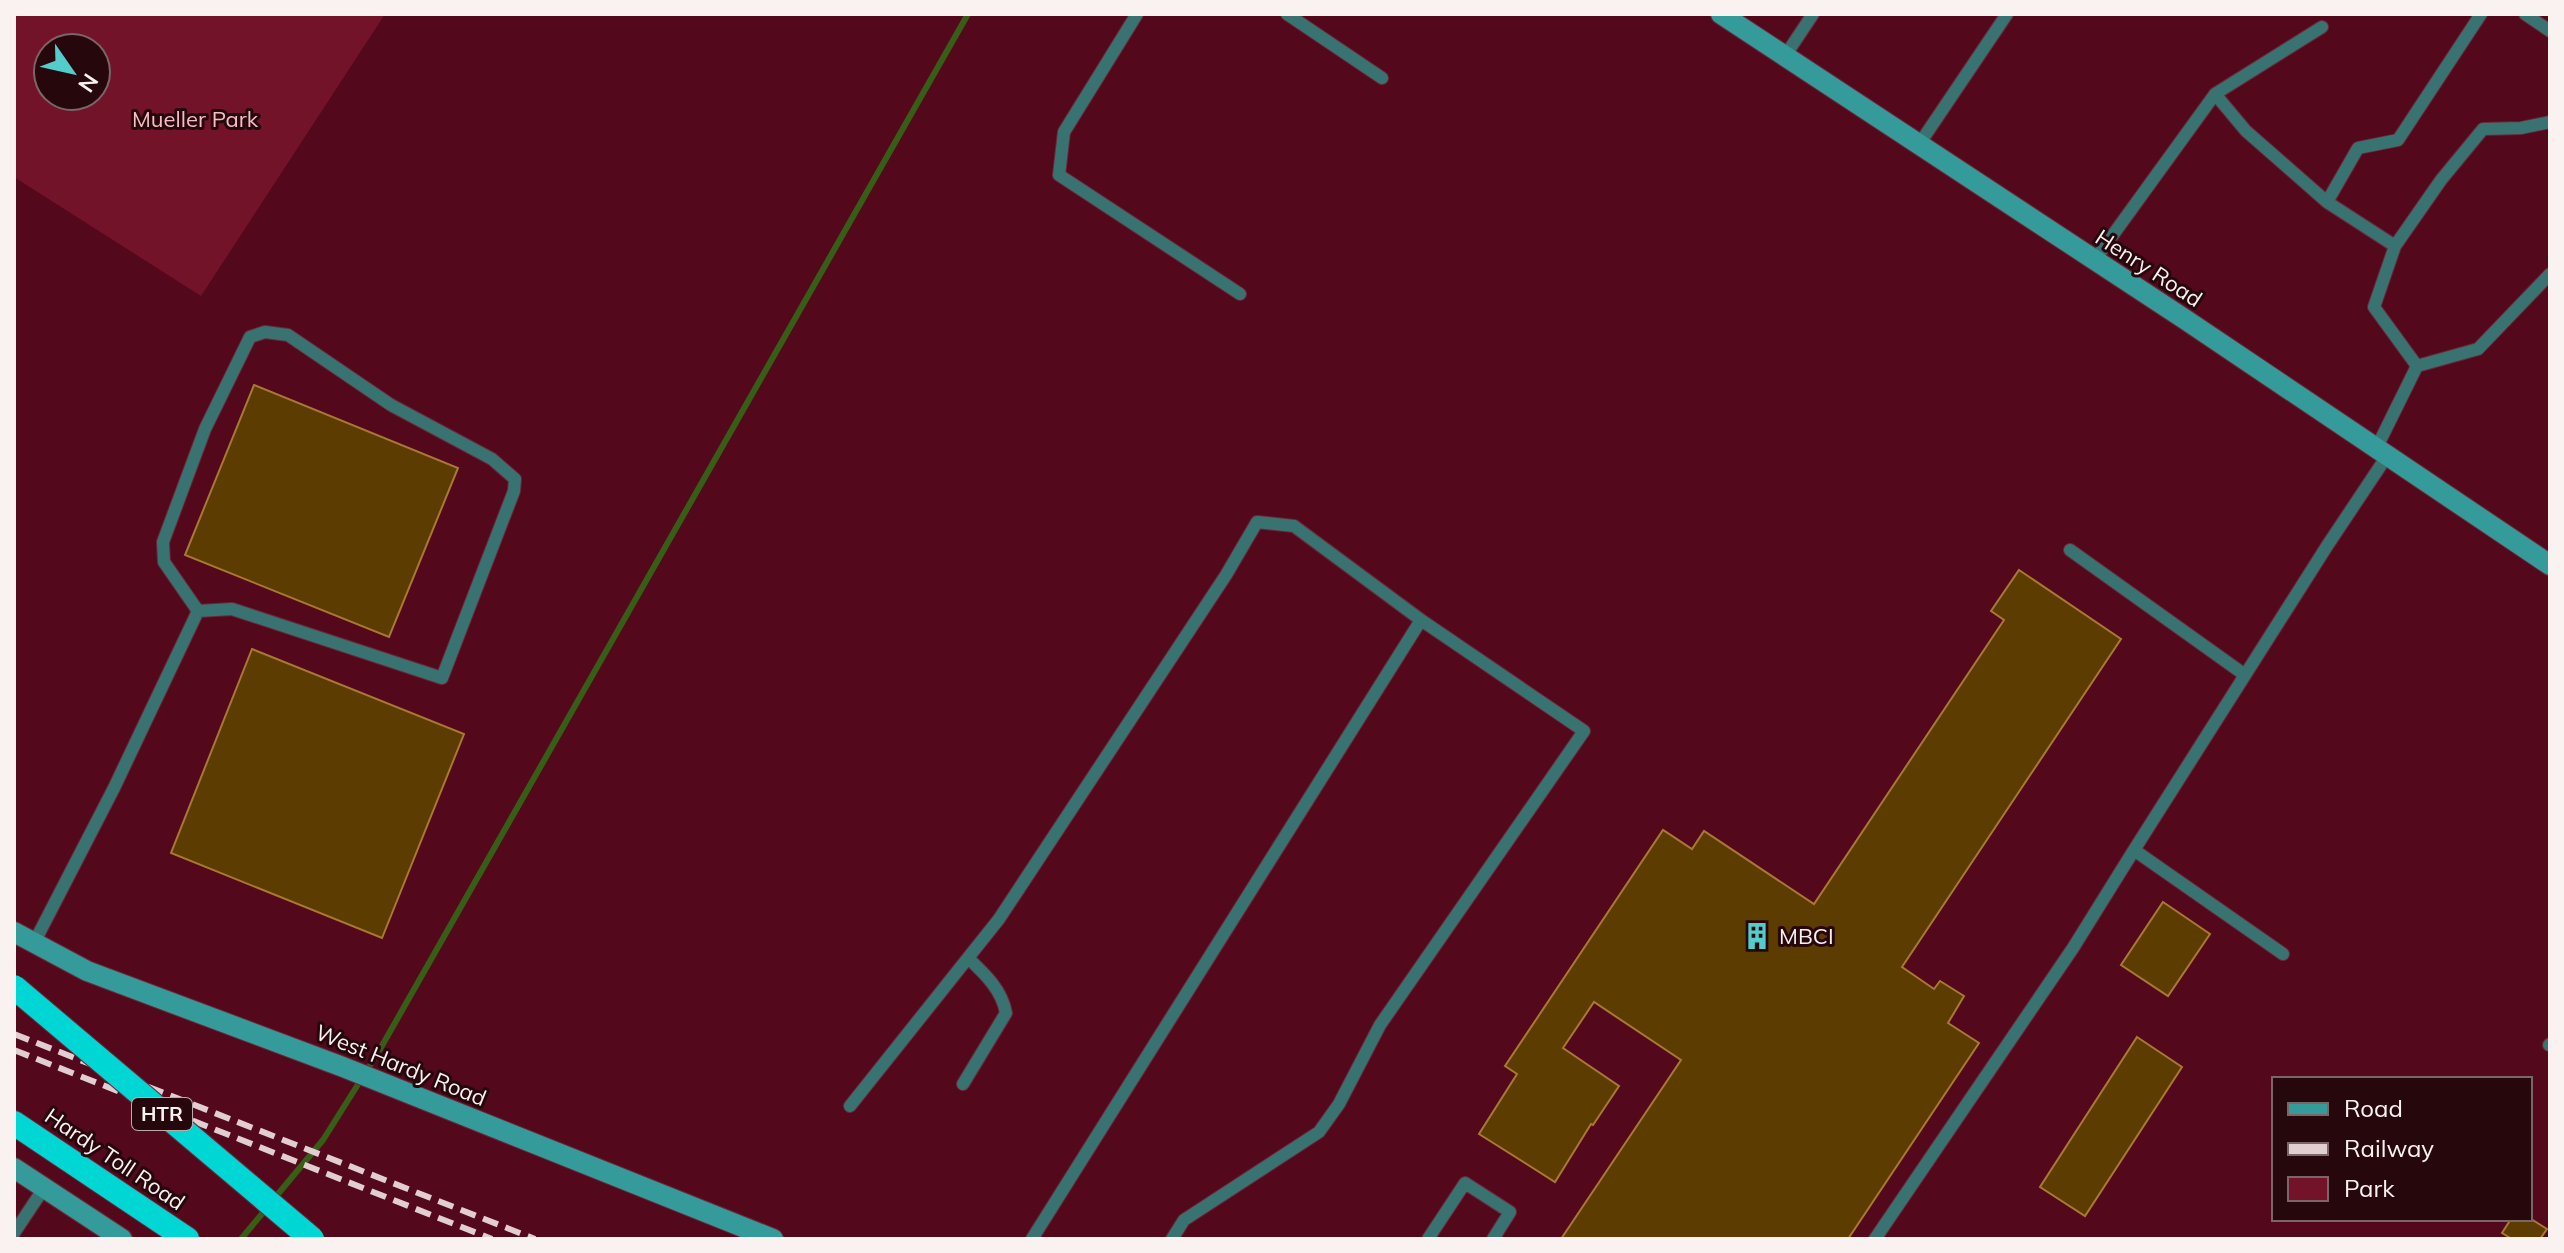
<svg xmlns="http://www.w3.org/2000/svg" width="2564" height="1253" font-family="Mulish,sans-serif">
  <rect width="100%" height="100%" fill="#53091b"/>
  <!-- green -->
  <path fill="#731329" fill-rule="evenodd" d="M14,14h371l-184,282 -187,-119zM48,48h48v48h-48z"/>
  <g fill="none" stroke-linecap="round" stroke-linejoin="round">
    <!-- stream -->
    <path stroke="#375e17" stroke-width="6" d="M273,1200l50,-60 56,-89 589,-1037
      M241,1239l25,-30"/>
  </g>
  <!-- building -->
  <path fill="#5d3c00" stroke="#a87934" stroke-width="2" d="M254,385l204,83 -69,169 -204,-82z
    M2019,570l102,69 -219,328 32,22 6,-8 24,15 -16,27 31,20 -131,196h-287l120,-179 -87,-58 -31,46 56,38 -26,39 -2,-1 -36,58 -76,-48 38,-60 -12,-8 158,-236 29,19 12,-18 110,73 190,-284 -13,-9z
    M252,649l212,85 -82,204 -211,-85z
    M2163,902l47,32 -42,62 -47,-31z
    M2137,1037l45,30 -97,149 -45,-29z
    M2511,1219h20l16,10 -7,10h-28l-10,-6z"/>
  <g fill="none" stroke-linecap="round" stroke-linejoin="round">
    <!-- lane casing -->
    <g stroke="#6a2939" stroke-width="14">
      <path id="lane" d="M1137,14l-73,118 -5,43 181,119
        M1287,14l95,64
        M2525,14l25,17
        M1785,56l28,-42
        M2215,94l31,37 81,71 68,44
        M1918,146l89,-132
        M2327,202l31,-54 40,-8 83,-126
        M2094,261l121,-167 107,-67
        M2417,366l-43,-59 21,-61 46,-66 42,-51 38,-1 29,-6
        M2376,449l41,-83 61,-17 72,-75
        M2070,550l175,125
        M34,943l80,-155 84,-177 34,-2 210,69 72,-187 1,-12 -23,-20 -101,-54 -103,-70 -23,-3 -15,5 -45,92 -42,113 1,20 34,49
        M2283,954l-149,-104 193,-304 60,-90
        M2549,1045l1,-1
        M963,1084l43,-71c-4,-23 -21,-39 -38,-55
        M850,1106l149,-187 227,-344 31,-53 37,4 127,94
        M14,1233l30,-45
        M1032,1239l389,-619 163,111 -204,294 -41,79 -20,28 -135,88 -12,19
        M1428,1239l37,-56 45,29 -17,27
        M1875,1239l198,-291 61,-98"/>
    </g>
    <!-- secondary casing -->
    <g stroke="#6a2939" stroke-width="22">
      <path id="secondary" d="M1721,14l465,306 364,245
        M14,932l73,39 256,96 430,172
        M14,1168l108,71"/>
    </g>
    <!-- highway casing -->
    <g stroke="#6a2939" stroke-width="26">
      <path id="highway" d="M14,1123l173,116"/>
    </g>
    <!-- lane -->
    <use href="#lane" stroke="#387372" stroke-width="12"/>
    <!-- secondary -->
    <use href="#secondary" stroke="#349b9a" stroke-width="20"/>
    <!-- highway -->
    <use href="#highway" stroke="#00d6d4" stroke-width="24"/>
    <!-- rail -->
    <path stroke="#e1ced1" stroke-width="6" stroke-dasharray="16 8" stroke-linecap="butt" d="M14,1034l521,205
      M14,1050l478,189"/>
    <!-- highway-bridge casing -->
    <g stroke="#6a2939" stroke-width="26" stroke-linecap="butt">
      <path id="highway-bridge" d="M14,987l298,252"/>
    </g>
    <!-- highway-bridge -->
    <use href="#highway-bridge" stroke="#00d6d4" stroke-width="24"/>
  </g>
  <!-- icons -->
  <defs>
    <g id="building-bare" transform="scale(2.16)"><path d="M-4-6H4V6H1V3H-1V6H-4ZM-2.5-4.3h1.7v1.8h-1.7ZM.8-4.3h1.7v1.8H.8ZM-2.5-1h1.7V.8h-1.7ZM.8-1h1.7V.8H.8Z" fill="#52cdcc" stroke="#26080c" stroke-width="2.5" paint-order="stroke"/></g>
  </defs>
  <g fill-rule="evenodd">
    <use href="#building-bare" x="1757" y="936"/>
  </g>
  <g text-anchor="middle" stroke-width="6" stroke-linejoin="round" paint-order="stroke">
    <!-- shield labels -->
    <rect fill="#26080c" stroke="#baabac" stroke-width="2" x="132" y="1098" width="60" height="32" rx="6"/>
    <g font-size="20" font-weight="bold" fill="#faf1f1">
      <text x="162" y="1121">HTR</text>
    </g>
    <!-- park labels -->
    <g font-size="22" fill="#f6bdc1" stroke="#26080c">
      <text x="195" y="127">Mueller Park</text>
    </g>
    <!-- street labels -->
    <g font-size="22" fill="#faf1f1" stroke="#26080c">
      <text transform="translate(2149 268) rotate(33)" y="8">Henry Road</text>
      <text transform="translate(401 1065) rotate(22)" y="8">West Hardy Road</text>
      <text transform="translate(115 1159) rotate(34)" y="8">Hardy Toll Road</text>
    </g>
    <!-- poi labels -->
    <g font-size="22" fill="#faf1f1" stroke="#26080c" text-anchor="start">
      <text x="1779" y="944">MBCI</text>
    </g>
  </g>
  <!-- border -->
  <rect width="2564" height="1253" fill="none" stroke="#faf1f1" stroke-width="32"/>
  <!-- legend -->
  <rect x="2272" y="1077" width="260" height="144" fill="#26080c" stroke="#7b6568" stroke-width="2"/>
  <rect x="2288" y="1103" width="40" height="12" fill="#349b9a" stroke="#7b6568" stroke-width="2"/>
  <text x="2344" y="1117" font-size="24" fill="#faf1f1">Road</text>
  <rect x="2288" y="1143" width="40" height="12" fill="#e1ced1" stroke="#7b6568" stroke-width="2"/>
  <text x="2344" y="1157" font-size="24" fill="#faf1f1">Railway</text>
  <rect x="2288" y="1177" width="40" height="24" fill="#731329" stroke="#7b6568" stroke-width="2"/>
  <text x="2344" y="1197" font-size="24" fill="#faf1f1">Park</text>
  <!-- north arrow -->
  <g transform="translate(72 72) rotate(124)"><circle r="38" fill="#26080c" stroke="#7b6568" stroke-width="2"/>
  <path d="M0-6L14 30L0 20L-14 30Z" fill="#52cdcc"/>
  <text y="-12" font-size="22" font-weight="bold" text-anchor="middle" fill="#faf1f1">N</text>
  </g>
</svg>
